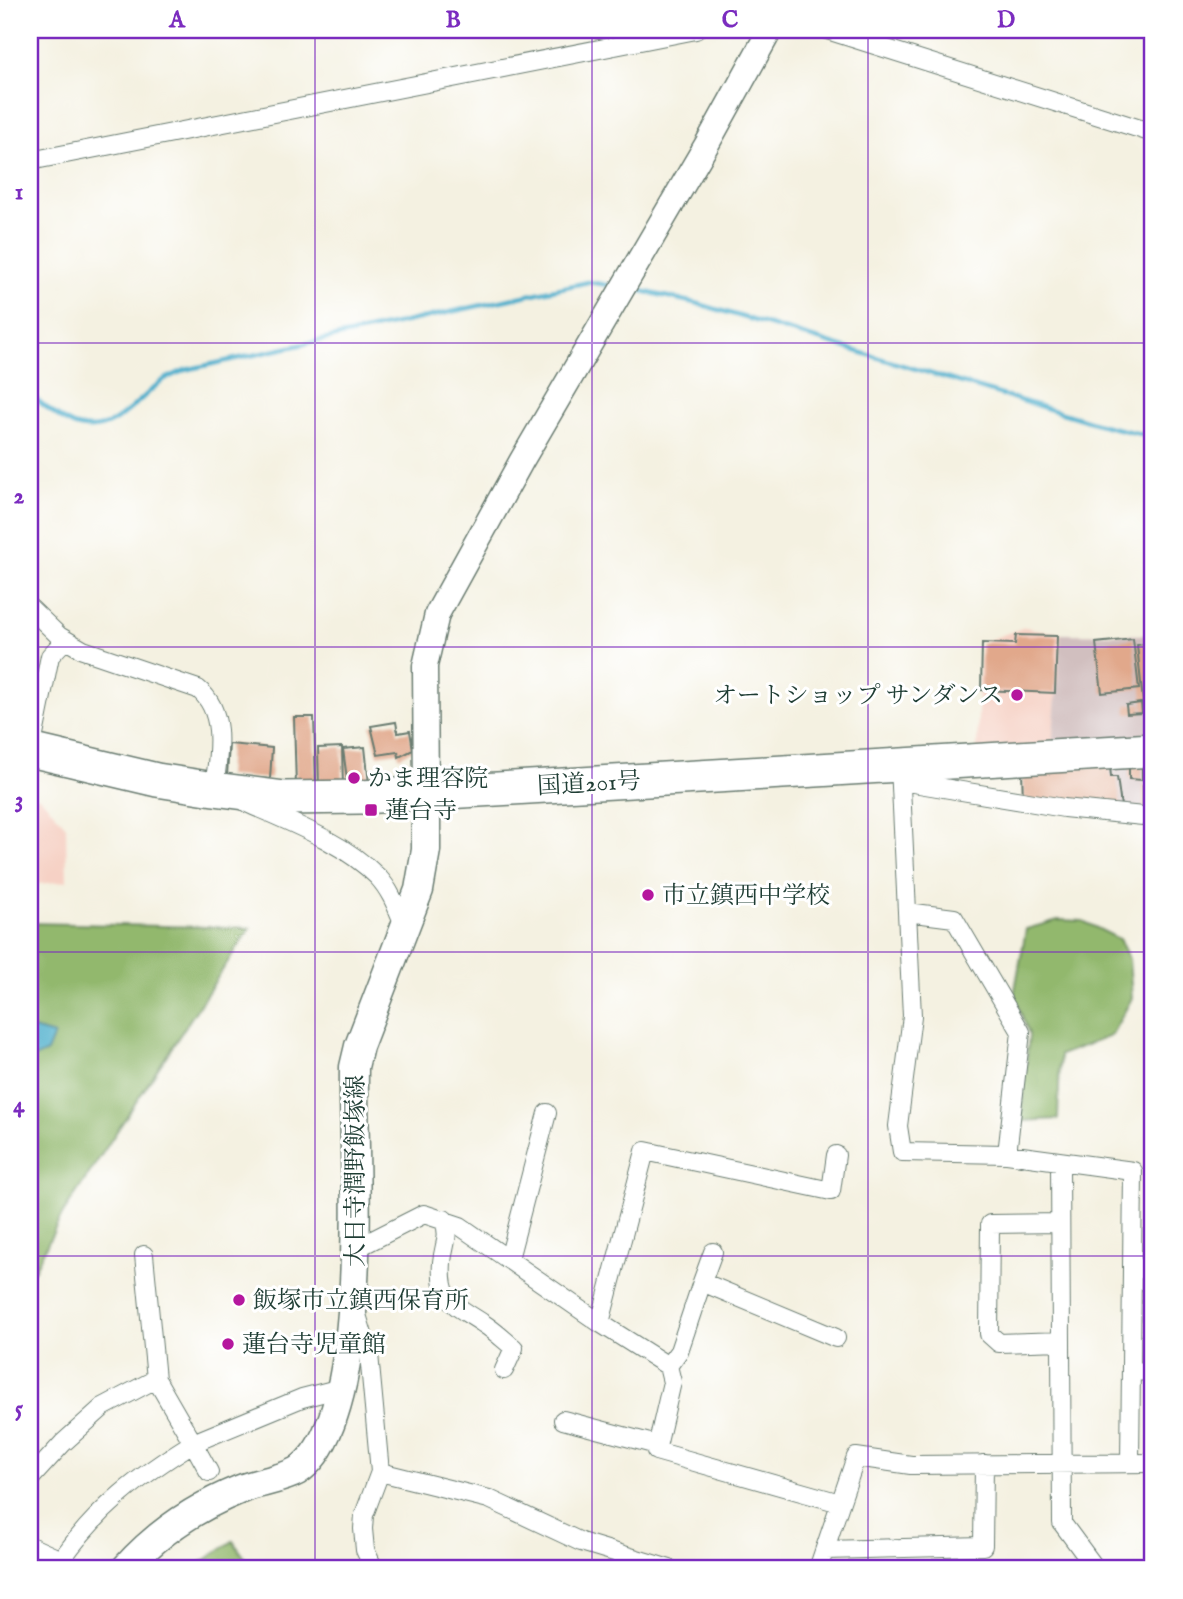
<svg xmlns="http://www.w3.org/2000/svg" width="1183" height="1599" font-family="'IM FELL English','Noto Serif JP',serif">
  <rect width="100%" height="100%" fill="#fff"/>
  <filter id="ink" filterUnits="userSpaceOnUse"><feTurbulence type="fractalNoise" baseFrequency=".0143" numOctaves="2"/><feDisplacementMap in="SourceGraphic" scale="14" xChannelSelector="R" yChannelSelector="G"/><feConvolveMatrix kernelMatrix="1 2 1 2 8 2 1 2 1" color-interpolation-filters="sRGB"/></filter>
  <filter id="wash" filterUnits="userSpaceOnUse"><feTurbulence type="fractalNoise" baseFrequency=".00686" numOctaves="4" result="noise"/><feDisplacementMap in="SourceGraphic" scale="28" xChannelSelector="R" yChannelSelector="G"/><feGaussianBlur stdDeviation="1.57" result="paint"/><feColorMatrix in="noise" values="0 0 0 0 0 0 0 0 0 0 0 0 0 0 0 0 0 1.4 0 .05"/><feComposite in="paint" operator="in"/></filter>
  <g filter="url(#wash)">
    <rect width="100%" height="100%" fill="#f4f1e1"/>
    <!-- built -->
    <path fill="#f6d1c5" d="M1025,627l36,7 -9,113 -75,5 3,-109z
      M30,794l11,4 25,28 1,55 -29,3 -8,7z"/>
    <!-- industrial -->
    <path fill="#d1bfbf" d="M1061,634l92,1v107l-101,5z
      M1153,764v48l-130,-12 -1,-29z"/>
    <!-- forest -->
    <path fill="#92b86d" stroke="#587a50" stroke-width="2" d="M1058,920l25,1 36,18 10,20 3,39 -21,38 -51,19 -2,64 -37,2 8,-87 -15,-39 12,-66z
      M30,923l220,5 -188,287 -32,63z
      M233,1541l20,28h-61z"/>
    <!-- water -->
    <path fill="#4dafcc" stroke="#367680" stroke-width="2" d="M30,1028l24,7 -7,17 -17,8z"/>
    <g fill="none" stroke-linecap="round" stroke-linejoin="round">
      <!-- stream -->
      <path stroke="#4dafcc" stroke-width="4.5" d="M633,289l66,15 403,121 51,12
        M30,395c14,9 30,26 46,31 38,12 62,-29 89,-47 6,-3 14,-6 20,-9l403,-88 26,4"/>
    </g>
    <g id="blocks">
      <!-- building -->
      <path fill="#e1a88b" d="M1016,635l41,1 -2,57 -74,-3 1,-47 33,1z
        M1133,639l6,50 -37,4 -6,-50z
        M1153,643v67l-9,1 -7,-66z
        M1141,703l1,10 -15,1 -1,-9z
        M294,717h20l2,70h-20z
        M396,722l2,11 12,-2 3,19 -14,7 -1,-5 -20,3 -7,-29z
        M229,744l43,4 -2,31 -43,-3z
        M342,747l1,41h-24l-1,-40z
        M365,747l4,37 -21,3 -5,-38z
        M1110,766l1,11h6l4,29 -98,-6 -1,-29z
        M1129,766l13,1v13l-13,-1z
        M1145,766h8v11l-8,1z
        M1143,785h10v24h-10z"/>
    </g>
  </g>
  <g filter="url(#ink)">
    <use href="#blocks" fill-opacity="0" stroke="#6a7c71" stroke-width="2"/>
    <g fill="none" stroke-linecap="round" stroke-linejoin="round">
      <!-- street casing -->
      <g stroke="#6a7c71" stroke-width="20">
        <path id="street" d="M827,30l326,103
          M30,161l666,-131
          M30,608l29,28 24,14 115,39c29,23 20,67 16,100l4,2
          M31,750l19,-94 15,-16
          M900,766l12,250 -14,110 4,26 105,2 126,17 -3,292
          M901,781l163,27 89,9
          M247,803c45,20 96,39 131,74 14,15 20,34 28,52
          M907,912l47,6 67,114 -14,122
          M1060,1163l2,360 34,46
          M444,1219c6,19 0,24 -2,43 -3,42 13,42 42,62 11,7 20,16 30,24l-10,22
          M1060,1223l-70,1 -1,110 10,9 62,-2
          M357,1248l67,-34 36,12 140,97 68,43 4,16 -16,69 184,52
          M144,1255l12,124
          M509,1259l38,-146
          M702,1282l11,-30
          M357,1315l12,39 11,118 -16,43 -1,14 2,21 9,19
          M600,1323l45,-172 186,40 5,-36
          M668,1366l11,-15 23,-69 134,56
          M1133,1371l20,1
          M563,1420l94,25
          M380,1472l109,27 92,43 89,27
          M30,1479l33,-36 40,-36 53,-28 37,64 109,-45 39,-10
          M30,1546l31,14c37,-52 78,-84 132,-117l16,29
          M825,1550l158,-4 1,-82
          M818,1569l38,-112 55,8 242,-2"/>
      </g>
      <!-- secondary casing -->
      <g stroke="#6a7c71" stroke-width="27">
        <path id="secondary" d="M426,792l-1,-126 12,-52 85,-154 185,-316 63,-114"/>
      </g>
      <!-- primary casing -->
      <g stroke="#6a7c71" stroke-width="31">
        <path id="primary" d="M125,1569c33,-37 71,-62 116,-80 17,-7 40,-9 56,-18 78,-50 55,-318 57,-404l5,-21 60,-156 7,-40v-58"/>
      </g>
      <!-- highway casing -->
      <g stroke="#6a7c71" stroke-width="36">
        <path id="highway" d="M30,750l127,30 57,9 71,9 76,-1 792,-47"/>
      </g>
      <!-- street -->
      <use href="#street" stroke="#fff" stroke-width="18"/>
      <!-- secondary -->
      <use href="#secondary" stroke="#fff" stroke-width="24"/>
      <!-- primary -->
      <use href="#primary" stroke="#fff" stroke-width="28"/>
      <!-- highway -->
      <use href="#highway" stroke="#fff" stroke-width="33"/>
    </g>
  </g>
  <!-- grid -->
  <path fill="none" stroke="#7b2cbf" stroke-width="2" stroke-opacity="0.55" d="M315,30v1539M592,30v1539M868,30v1539M30,343h1123M30,647h1123M30,952h1123M30,1256h1123"/>
  <!-- markers -->
  <g fill="#b5179e" stroke="#fff" stroke-width="2.5">
    <circle cx="1017" cy="695" r="7"/>
    <circle cx="354" cy="778" r="7"/>
    <rect x="364" y="803" width="14" height="14" rx="3.5"/>
    <circle cx="648" cy="895" r="7"/>
    <circle cx="239" cy="1300" r="7"/>
    <circle cx="228" cy="1344" r="7"/>
  </g>
  <g text-anchor="middle" stroke-width="6" stroke-linejoin="round" paint-order="stroke">
    <!-- poi labels -->
    <g font-size="24" fill="#1f3d34" stroke="#fff" text-anchor="start">
      <text x="1003" y="703" text-anchor="end">オートショップ サンダンス</text>
      <text x="368" y="786">かま理容院</text>
      <text x="385" y="818">蓮台寺</text>
      <text x="662" y="903">市立鎮西中学校</text>
      <text x="253" y="1308">飯塚市立鎮西保育所</text>
      <text x="242" y="1352">蓮台寺児童館</text>
    </g>
    <!-- street labels -->
    <g font-size="24" fill="#1f3d34" stroke="#fff">
      <text transform="translate(589 783) rotate(-3)" y="8">国道201号</text>
      <text transform="translate(355 1171) rotate(-90)" y="8">大日寺潤野飯塚線</text>
    </g>
  </g>
  <!-- margin -->
  <rect width="1183" height="1599" fill="none" stroke="#fff" stroke-width="77"/>
  <rect x="38" y="38" width="1106" height="1522" fill="none" stroke="#7b2cbf" stroke-width="2.5"/>
  <g font-size="23" text-anchor="middle" font-weight="bold" fill="#7b2cbf">
    <text x="177" y="27">A</text>
    <text x="453" y="27">B</text>
    <text x="730" y="27">C</text>
    <text x="1006" y="27">D</text>
    <text x="19" y="199">1</text>
    <text x="19" y="503">2</text>
    <text x="19" y="807">3</text>
    <text x="19" y="1112">4</text>
    <text x="19" y="1416">5</text>
  </g>
</svg>
